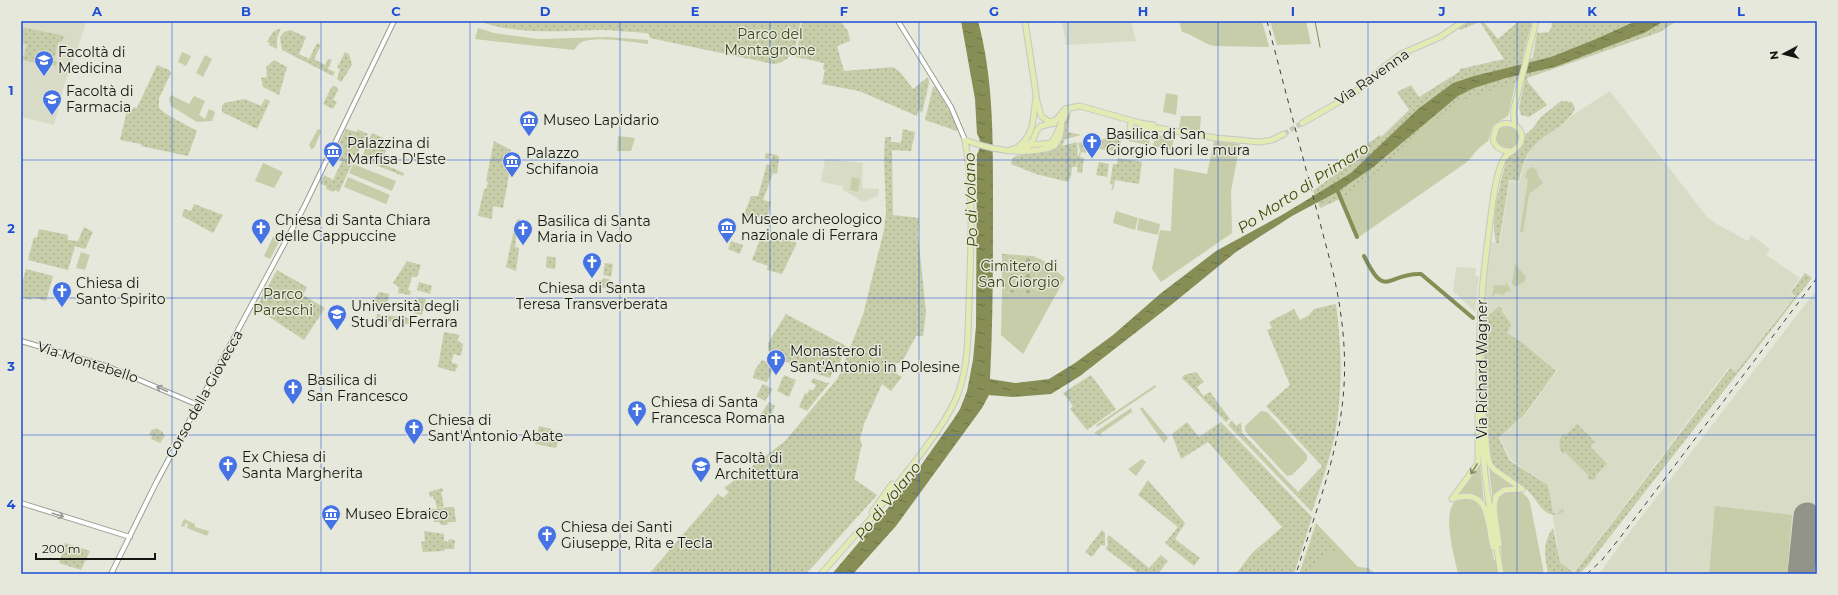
<svg xmlns="http://www.w3.org/2000/svg" width="1838" height="595" font-family="Montserrat,sans-serif">
  <defs>
    <pattern id="cemetery-stones" width="16" height="16" patternUnits="userSpaceOnUse"><rect width="16" height="16" fill="#c7cda9"/><path d="M2 7V4a2 2 0 0 1 4 0v3zM10 15v-3a2 2 0 0 1 4 0v3z" fill="#aaaf90"/></pattern>
    <pattern id="park-dots" width="8" height="8" patternUnits="userSpaceOnUse"><rect width="8" height="8" fill="#c7cda9"/><path d="M2 2h.1M6 6h.1" fill="none" stroke="#aaaf90" stroke-width="1.8" stroke-linecap="round"/></pattern>
    <pattern id="water-ripples" width="26" height="14" patternUnits="userSpaceOnUse"><rect width="26" height="14" fill="#868e56"/><path d="M2 4q2-2 4 0t4 0M15 11q2-2 4 0t4 0" fill="none" stroke="#6c7346"/></pattern>
  </defs>
  <rect width="100%" height="100%" fill="#e5e8da"/>
  <!-- built -->
  <path fill="#d8dcc7" d="M21,21h66l-23,65 -10,39 -33,-8z
    M1062,21h69l5,20 -70,4z
    M1610,91l97,126 8,6 33,18 3,-6 19,14 -4,6 34,23 -10,14 4,4 -58,76 -7,-5 -155,205 -14,-10 -12,-77 -37,-25 -11,-22 26,-24 31,-43 -36,-30 -15,-9 -6,-23 3,-2 -2,-2 -17,15 2,-41 4,-37 10,1 9,-60 2,-2 9,1 2,-13 7,-17 7,-8 37,-29z
    M825,159l38,4 -1,25 17,1 -1,7 -15,6 -20,-12v-4l-22,-4z
    M1456,267l20,1 -1,8h4l-4,36 -22,-21z
    M1817,289v285h-218l27,-37z"/>
  <!-- grass -->
  <path fill="#c7cda9" d="M1179,21h83l7,26 -55,-1c-12,-3 -20,-11 -32,-14z
    M1270,21h36l5,23 -34,1z
    M478,28l16,5 44,6 69,-2 41,3v4c-17,-2 -53,-9 -68,-1 -3,2 -4,5 -6,7l-99,-11z
    M182,52l9,4 -5,10 -8,-4z
    M205,55l7,4 -9,18 -7,-4z
    M1517,77l-9,39 -15,9 -5,16 -9,7 -12,14 -111,77 -20,-46 122,-96z
    M1166,93l11,2 1,2 -2,18 -13,-3z
    M171,95l18,9 5,-8 11,5 -6,14 6,4 4,-10 6,3 -3,9 -15,1 -26,-16 -2,-7z
    M1181,116h20l-1,14 -6,2 -15,-4z
    M1495 137a12 12 0 1 1 24 0a12 12 0 1 1-24 0Z
    M318,129l3,1v2l-7,16 -3,1 -2,-4z
    M1129,135h21l-1,10 -21,-4z
    M1155,135l19,2 -2,13 -19,-4z
    M618,136l17,2 -4,13h-14z
    M1214,141l26,3 -9,47 1,42 -71,49 -9,-13 8,-39 11,1 3,-63 33,6z
    M263,163l20,9 -9,16 -19,-7z
    M353,164l43,17 -4,10 -43,-18z
    M1531,167l5,2 2,4 -1,1 6,9 -14,11 -6,38h-3l8,-53 -3,-1 2,-8z
    M348,177l42,18 -4,9 -42,-17z
    M852,177l8,2 -2,13 -8,-2z
    M1116,211l22,7 -3,12 -22,-7z
    M1139,218l21,6 -2,11 -21,-5z
    M279,232l4,2 -13,25 -6,-3 9,-19 3,1z
    M81,252l9,3 -5,15 -9,-2z
    M1037,258l4,1 24,19 -42,76 -22,-19 1,-43 34,2z
    M1515,264l11,13 -2,5 -9,5 -3,-4z
    M1506,282l5,9 -1,2 -2,-3 -5,5 -8,-2 -1,3h-2l2,-11 11,1z
    M1155,385l1,2 -59,40 -1,-2z
    M1142,407l26,31 -4,5 -24,-34z
    M1131,408l2,6 -1,-2 -32,22 2,3 -8,-4z
    M1261,411l6,1 40,43v5l-15,15 -5,1 -42,-45v-5z
    M1142,459l4,3 -10,14 -8,-7z
    M1480,464l4,40c-5,-10 -17,-12 -27,-8z
    M1489,468l26,19 -12,1 -10,14z
    M1509,491c11,0 16,1 21,11l14,72h-86c-4,-22 -27,-93 22,-71l5,13 9,44h8l-5,-58 3,-6z
    M1715,506l77,9 -5,59h-78z
    M184,519l11,5v3l14,4 -2,5 -20,-8 1,-4 -2,-1 -2,4 -3,-1z
    M1316,523l42,44 10,1 8,6h-77z"/>
  <!-- cemetery -->
  <path fill="url(#cemetery-stones)" d="M1002,254l31,2 4,2 -1,36 -34,-2z"/>
  <!-- park -->
  <path fill="url(#park-dots)" d="M478,21h322c-1,17 -5,42 -27,43l-123,-26 -1,-4 -4,-1c-15,-1 -30,-3 -45,-3 -42,1 -82,5 -122,-9z
    M802,21h38l8,10 2,10 -13,5 7,25 49,-4 7,5 13,17 15,-12 1,6 -7,30 -3,-4 -2,7 -58,-25 -37,-7 3,-14 -2,-1 1,-6 -28,-6z
    M1465,21h18l15,18 21,-18h13l-10,39 11,-2 4,-26 2,1 10,-1 3,-6 -1,-5h126l-17,11 -133,46 1,4 19,23 -18,12 -8,-2 -2,-7 6,-29 -63,21 -16,11 -93,82 -33,15 -7,-17 53,-40 4,-3 -3,-4 13,-9 1,2 28,-27 -12,-18 14,-7 8,12 40,-25 1,-3 44,-10 -24,-37 -20,8 -2,-2z
    M21,27l44,9 -4,6h-3l-4,19 3,1 -1,4 -35,-6v-4h3l3,-12 -6,-1z
    M281,28l-4,10v11l-8,-4 1,-2 -3,-1 6,-10z
    M290,30l16,7 -7,17 10,5 8,-16 4,2 -7,14 11,6 3,-6 4,1 -4,9 7,3 -2,4 -51,-26 -2,-13 4,-5z
    M345,52l4,2 3,11 -11,17 -4,-3 3,-10 -3,-1z
    M274,60l13,7 -8,28 -16,-8 -2,-9 6,-1 -1,-10z
    M157,65l12,5 2,3 -12,25v10l7,6 31,17 -9,25 -47,-10v-2l-21,-4 7,-30h5l2,-3 3,1z
    M333,86l4,1 1,3 -5,10 4,2 -4,7 -10,-5 8,-16z
    M933,87h3l21,38v6l-32,-11z
    M245,99l16,7 4,-7 5,2 -13,28 -35,-17v-6l2,-3z
    M1561,101l11,1 3,6 -2,5c-25,29 -46,22 -54,68l-10,-1 -10,63h-3c-6,-27 4,-56 10,-82l4,-6 10,-6 6,-15 7,-6 8,-11z
    M1071,111l-4,21 14,3 -16,4 -3,7 15,-4 1,16 2,-7 -2,-8 44,-7 -3,15 -20,-2 -2,-6 -5,-1 -6,11 -5,-1 -1,5 4,1 -2,15 -5,-1 1,-12 -2,7h-4l-1,9 -3,6 -32,-8 -25,-10 1,-5 4,-3 33,-7z
    M346,129l12,3 -1,-3 11,5 -2,4h-2l-8,18 -6,-3 -2,5 5,3 -14,31 -5,-2 -1,2 -7,-3 1,-2 -7,-4 4,-8 9,5 9,-19 -9,-5z
    M903,129l12,3 -4,19 -19,-1 1,65 26,3 -1,17 8,77 -3,24h-7l-14,26 -5,1 -5,5 1,3 9,6 -11,14 -9,-7 -18,40 -4,15 2,6c-4,12 -4,22 -8,34l23,16 -71,79h-157l69,-80 5,4 6,-6 -5,-4 61,-47 53,-63 25,-63 21,-85 2,-18 -2,-54 1,-21h6v5l10,1z
    M372,133l18,8 -9,22 23,10 -1,3 -42,-17z
    M494,141l17,9v2l2,1 -10,55 -10,-2 -1,13 -14,-3 6,-27h2l2,-7 -2,-1z
    M766,153l11,2 2,2 -2,17 -4,-1 -10,27 8,2 -4,17 -10,-2 -4,2 -1,3 -5,-1 -2,4 -4,-2 10,-27h7l9,-32 3,1 2,-9 -2,-1 -1,4 -4,-1z
    M1118,158l24,4 -3,22 -24,-4 -2,10 -2,-1 2,-4 -3,-1 3,-20h4z
    M1099,162l10,2 -2,13 -11,-2z
    M194,204l29,11 -10,18 -31,-17 2,-7 7,2z
    M518,219l7,1 -2,13 -6,-1 -2,15 4,1 -3,23 -10,-4 10,-46z
    M84,227l9,5 -8,17 -10,-3 -7,24 -40,-10 6,-23 3,1 2,-9 29,6v5l10,1z
    M763,232l34,11 -15,31 -15,-4 1,-4 -16,-6z
    M731,241l12,4 -3,9 -12,-5z
    M547,256l9,2 -1,11 -8,-1 -1,-2z
    M407,261l14,4 -4,12h-5l-4,13 3,1 -1,4 -12,-2 1,-6 -6,-4z
    M605,263l8,1 -2,13 -8,-2z
    M26,269l27,7 -7,25 -14,-4 -1,3 -10,-3v-11z
    M277,270l30,17 -4,8 22,13 -21,32 -48,-32z
    M1805,273l7,5 -225,288 -8,8h-31c-3,-17 -6,-31 5,-46l7,34 14,11 156,-205 6,4 59,-76 -4,-4z
    M603,278l8,2v2l4,1 -1,7 -18,-4 2,-6h4z
    M419,282l13,4 -2,8 -13,-4z
    M379,292l10,2 -2,14 -17,-2z
    M419,298l7,1 -4,16 -8,-2z
    M1336,304c6,45 7,90 -2,135 -6,25 -14,49 -22,73l-84,-87 4,-5 4,6 5,-4 1,11 56,59 24,-26 -56,-60 24,-21 -23,-55 5,-2 -3,-6 25,-13 6,11 9,-5 5,-6z
    M1499,306l4,2 -2,2 10,14 -4,9 15,9 34,29 -31,43 -26,24 11,23 38,24 5,28 4,1 5,-5 2,2c-4,3 -9,5 -14,3 -10,-4 -13,-14 -20,-21 -12,-13 -32,-17 -40,-34l-7,-58 1,-77 3,-7z
    M377,314l32,4v6l-33,-4z
    M786,314l60,32 -8,22 -3,-1 -5,11 -23,-7 -38,-17 1,-2 -2,-2v-7z
    M444,332l16,3 -3,5 6,4 -2,12 -7,-2 -3,8 7,3 -3,7 -17,-5z
    M769,359l7,3 -9,20 -14,-4 2,-8 7,-10 6,2z
    M1196,372l8,10 -7,5 6,9 7,-4 20,27 -4,3 -44,-44 2,-3z
    M784,375l12,5 -7,17 -12,-6z
    M1091,375l25,34 -29,21 -17,-21 3,-3 -10,-13z
    M813,378l14,5 3,-1 -23,29 -8,-4 6,-14 2,1 3,-5 3,2 3,-6 -5,-3z
    M763,384l10,5 -8,12 -9,-5z
    M769,402l6,4 -5,12 -9,-4z
    M1187,422l12,15 22,-15 91,95 -18,57h-58l16,-21 30,-26 -74,-85 -27,17 -9,-25z
    M1577,424l18,18 -5,4 17,18 -12,12 2,2 -5,2 -5,-2 2,-2 -24,-24 -2,2c-5,-6 -5,-14 0,-20l2,2z
    M539,426l13,3 1,2 8,2 -5,15 -21,-4z
    M155,428l8,4v2l2,2 -5,7 -9,-4 1,-3 -3,-1 3,-6 2,1z
    M1148,480l37,43 -10,16 25,19 -6,8 -29,-23 13,-16 -40,-32z
    M442,488l1,4h-2l3,14 -7,2 -2,-8h-1l-1,-4 -3,1 -1,-5z
    M447,507h7l2,15h-8l-1,3h-6l-2,-3h-5v-6l-8,1v-7z
    M1316,529l21,20 -4,4 -3,-2 -22,23h-6z
    M1102,530l3,3v13l-4,-1 -9,12 -7,-5z
    M424,531l20,3v7l4,1 1,-3 6,1 -1,9h-9l-1,2 -21,1 -2,-10 4,-1z
    M1109,535l40,33 12,-13 7,6 -10,13h-19l-33,-25 2,-5 -1,-6z
    M65,543l25,8 -9,19 -22,-7z"/>
  <!-- water -->
  <path fill="url(#water-ripples)" d="M961,21h17c16,59 15,121 15,182 0,59 0,117 -3,176l25,4 34,-4 26,-16 38,-28 47,-41 56,-43 66,-36 69,-42 67,-64 35,-26 21,-7 77,-19 45,-18 40,-18h28l-18,11 -91,35 -49,11 -32,10 -16,8 -86,72 -35,24 -45,24 -56,36 -65,53 -91,71 -29,18 -38,3 -24,-2 -7,13 -86,118 -43,48h-21l73,-86 48,-68 7,-11 7,-18 6,-31 3,-34 1,-172c4,-6 4,-15 0,-20l-2,-35z"/>
  <g fill="none" stroke-linecap="round" stroke-linejoin="round">
    <!-- stream -->
    <path stroke="#868e56" stroke-width="1" d="M1315,21l5,26"/>
    <!-- canal -->
    <path stroke="#868e56" stroke-width="4" d="M1336,187l21,50
      M1364,256c22,45 22,17 57,18l52,44"/>
    <!-- runway -->
    <path stroke="#92948a" stroke-width="27" d="M1801,574l6,-58"/>
    <!-- major-tunnel -->
    <path stroke="#c6c8bc" stroke-width="5" stroke-dasharray="5 2.5" stroke-linecap="butt" d="M1284,134l18,-11"/>
    <!-- minor casing -->
    <g stroke="#9b9d91" stroke-width="6">
      <path id="minor" d="M898,21l53,86 14,33
        M21,341l88,26 89,38
        M21,503l109,34
        M111,574l45,-91 148,-276 90,-186"/>
    </g>
    <!-- major casing -->
    <g stroke="#c7c7c6" stroke-width="7">
      <path id="major" d="M1025,21l12,80
        M1036,97l5,19 8,6 7,-2 9,-11 15,-3 60,17 13,2
        M1131,123l-1,5 5,4 5,-4h18l58,10 44,4 12,-2 12,-6
        M1302,123l51,-29 32,-28 16,-12 39,-17 24,-16
        M1515,125l-2,-13 23,-91
        M1018,147c18,-15 14,-27 18,-49
        M1007,151l21,-7 5,-4 4,-10 4,-4 14,-3
        M1017,151l14,-6 20,-2c7,-7 10,-23 17,-33
        M1483,414l5,44 2,7 5,5 27,19
        M1452,499l26,-36v-49
        M1452,499c38,-13 35,22 41,48
        M872,512l20,-28
        M855,535c15,-12 25,-29 37,-44 21,-28 56,-68 67,-100 10,-29 9,-61 10,-90 2,-53 5,-108 -4,-161 24,9 48,14 74,10 5,-1 11,-1 15,-4 7,-6 8,-18 7,-26
        M1499,544l-5,-36 2,-12 8,-6 17,-1
        M821,574l36,-41
        M1501,574c-6,-37 -14,-73 -17,-110 -8,-77 -6,-156 5,-233 3,-21 5,-51 14,-71 4,-8 12,-8 17,-16 8,-16 -13,-27 -24,-16l-3,11c2,8 8,12 16,12"/>
    </g>
    <!-- minor -->
    <use href="#minor" stroke="#fff" stroke-width="4"/>
    <!-- major -->
    <use href="#major" stroke="#e3ebb2" stroke-width="5"/>
    <!-- rail -->
    <path stroke="#3f4039" stroke-width="1" stroke-dasharray="5 5" stroke-linecap="butt" d="M1267,21l66,251c10,44 15,89 9,135 -7,57 -29,112 -46,167
      M1587,574l15,-14 17,-21 198,-261"/>
  </g>
  <!-- one-way arrows -->
  <defs><path id="oneway-shaft" d="M-6 0H5M1.5-3L5.5 0L1.5 3" fill="none" stroke-width="1.6" stroke-linecap="round" stroke-linejoin="round"/></defs>
  <g stroke="#969694">
    <use href="#oneway-shaft" transform="translate(162 389) rotate(-156)"/>
    <use href="#oneway-shaft" transform="translate(58 515) rotate(17)"/>
  </g>
  <use stroke="#868b6a" href="#oneway-shaft" transform="translate(1474 469) rotate(122)"/>
  <!-- grid -->
  <path fill="none" stroke="#1d4ed8" stroke-width="1" stroke-opacity="0.55" d="M172,21v553M321,21v553M470,21v553M620,21v553M770,21v553M919,21v553M1068,21v553M1218,21v553M1368,21v553M1517,21v553M1666,21v553M21,160h1796M21,298h1796M21,435h1796"/>
  <!-- icons -->
  <defs>
    <g id="university-pin" transform="scale(1)"><path d="M0 17L-7.5 6A9.5 9.5 0 1 1 7.5 6Z" fill="#4572e4" stroke="#e5e8da"/><path d="M0-5L7-2L0 1L-7-2ZM-4 1L0 2.5L4 1V4Q0 6-4 4Z" fill="#fff"/></g>
    <g id="museum-pin" transform="scale(1)"><path d="M0 17L-7.5 6A9.5 9.5 0 1 1 7.5 6Z" fill="#4572e4" stroke="#e5e8da"/><path d="M0-6L6-3V-2H-6V-3ZM-5-1h2V3h-2ZM-1-1h2V3h-2ZM3-1h2V3H3ZM-6 4H6V6H-6Z" fill="#fff"/></g>
    <g id="church-pin" transform="scale(1)"><path d="M0 17L-7.5 6A9.5 9.5 0 1 1 7.5 6Z" fill="#4572e4" stroke="#e5e8da"/><path d="M-1.2-6h2.4v3.5h3.3v2.4h-3.3V6h-2.4V-.1h-3.3v-2.4h3.3Z" fill="#fff"/></g>
  </defs>
  <g fill-rule="evenodd">
    <use href="#university-pin" x="44" y="60"/>
    <use href="#university-pin" x="52" y="99"/>
    <use href="#museum-pin" x="529" y="120"/>
    <use href="#church-pin" x="1092" y="142"/>
    <use href="#museum-pin" x="333" y="151"/>
    <use href="#museum-pin" x="512" y="161"/>
    <use href="#museum-pin" x="727" y="227"/>
    <use href="#church-pin" x="261" y="228"/>
    <use href="#church-pin" x="523" y="229"/>
    <use href="#church-pin" x="592" y="262"/>
    <use href="#church-pin" x="62" y="291"/>
    <use href="#university-pin" x="337" y="314"/>
    <use href="#church-pin" x="776" y="359"/>
    <use href="#church-pin" x="293" y="388"/>
    <use href="#church-pin" x="637" y="410"/>
    <use href="#church-pin" x="414" y="428"/>
    <use href="#church-pin" x="228" y="465"/>
    <use href="#university-pin" x="701" y="466"/>
    <use href="#museum-pin" x="331" y="514"/>
    <use href="#church-pin" x="547" y="535"/>
  </g>
  <g text-anchor="middle" stroke-width="3" stroke-linejoin="round" paint-order="stroke">
    <!-- park labels -->
    <g font-size="14" fill="#3c4115" stroke="#e5e8da">
      <text x="770" y="39">Parco del<tspan x="770" dy="16">Montagnone</tspan></text>
      <text x="1019" y="271">Cimitero di<tspan x="1019" dy="16">San Giorgio</tspan></text>
      <text x="283" y="299">Parco<tspan x="283" dy="16">Pareschi</tspan></text>
    </g>
    <!-- poi labels -->
    <g font-size="14" fill="#151611" stroke="#e5e8da" text-anchor="start">
      <text x="58" y="57">Facoltà di<tspan x="58" dy="16">Medicina</tspan></text>
      <text x="66" y="96">Facoltà di<tspan x="66" dy="16">Farmacia</tspan></text>
      <text x="543" y="125">Museo Lapidario</text>
      <text x="1106" y="139">Basilica di San<tspan x="1106" dy="16">Giorgio fuori le mura</tspan></text>
      <text x="347" y="148">Palazzina di<tspan x="347" dy="16">Marfisa D'Este</tspan></text>
      <text x="526" y="158">Palazzo<tspan x="526" dy="16">Schifanoia</tspan></text>
      <text x="741" y="224">Museo archeologico<tspan x="741" dy="16">nazionale di Ferrara</tspan></text>
      <text x="275" y="225">Chiesa di Santa Chiara<tspan x="275" dy="16">delle Cappuccine</tspan></text>
      <text x="537" y="226">Basilica di Santa<tspan x="537" dy="16">Maria in Vado</tspan></text>
      <text x="76" y="288">Chiesa di<tspan x="76" dy="16">Santo Spirito</tspan></text>
      <text x="592" y="293" text-anchor="middle">Chiesa di Santa<tspan x="592" dy="16">Teresa Transverberata</tspan></text>
      <text x="351" y="311">Università degli<tspan x="351" dy="16">Studi di Ferrara</tspan></text>
      <text x="790" y="356">Monastero di<tspan x="790" dy="16">Sant'Antonio in Polesine</tspan></text>
      <text x="307" y="385">Basilica di<tspan x="307" dy="16">San Francesco</tspan></text>
      <text x="651" y="407">Chiesa di Santa<tspan x="651" dy="16">Francesca Romana</tspan></text>
      <text x="428" y="425">Chiesa di<tspan x="428" dy="16">Sant'Antonio Abate</tspan></text>
      <text x="242" y="462">Ex Chiesa di<tspan x="242" dy="16">Santa Margherita</tspan></text>
      <text x="715" y="463">Facoltà di<tspan x="715" dy="16">Architettura</tspan></text>
      <text x="345" y="519">Museo Ebraico</text>
      <text x="561" y="532">Chiesa dei Santi<tspan x="561" dy="16">Giuseppe, Rita e Tecla</tspan></text>
    </g>
    <!-- street labels -->
    <g font-size="14" fill="#151611" stroke="#e5e8da">
      <text transform="translate(1372 77) rotate(-35)" y="5">Via Ravenna</text>
      <text transform="translate(88 362) rotate(18)" y="5">Via Montebello</text>
      <text transform="translate(1482 369) rotate(-90)" y="5">Via Richard Wagner</text>
      <text transform="translate(204 394) rotate(-61)" y="5">Corso della Giovecca</text>
    </g>
    <!-- water labels -->
    <g font-size="15" font-style="italic" fill="#424801" stroke="#e5e8da">
      <text transform="translate(1303 188) rotate(-33)" y="5">Po Morto di Primaro</text>
      <text transform="translate(971 200) rotate(-92)" y="5">Po di Volano</text>
      <text transform="translate(888 501) rotate(-51)" y="5">Po di Volano</text>
    </g>
  </g>
  <!-- border -->
  <rect width="1838" height="595" fill="none" stroke="#e5e8da" stroke-width="44"/>
  <!-- north arrow -->
  <g transform="translate(1784 54) rotate(263)" stroke="#e5e8da" stroke-width="3" paint-order="stroke">
  <path d="M0-3L7 15L0 10L-7 15Z" fill="#151611"/>
  <text y="-6" font-size="11" font-weight="bold" text-anchor="middle" fill="#151611">N</text>
  </g>
  <!-- scale -->
  <path d="M36 553v6h119v-6" fill="none" stroke="#151611" stroke-width="2"/>
  <text x="42" y="553" font-size="12" fill="#151611" stroke="#e5e8da" stroke-width="3" paint-order="stroke">200 m</text>
  <rect x="22" y="22" width="1794" height="551" fill="none" stroke="#1d4ed8" stroke-width="1.5"/>
  <g font-size="13" text-anchor="middle" font-weight="bold" fill="#1d4ed8">
    <text x="97" y="16">A</text>
    <text x="246" y="16">B</text>
    <text x="396" y="16">C</text>
    <text x="545" y="16">D</text>
    <text x="695" y="16">E</text>
    <text x="844" y="16">F</text>
    <text x="994" y="16">G</text>
    <text x="1143" y="16">H</text>
    <text x="1293" y="16">I</text>
    <text x="1442" y="16">J</text>
    <text x="1592" y="16">K</text>
    <text x="1741" y="16">L</text>
    <text x="11" y="95">1</text>
    <text x="11" y="233">2</text>
    <text x="11" y="371">3</text>
    <text x="11" y="509">4</text>
  </g>
</svg>
